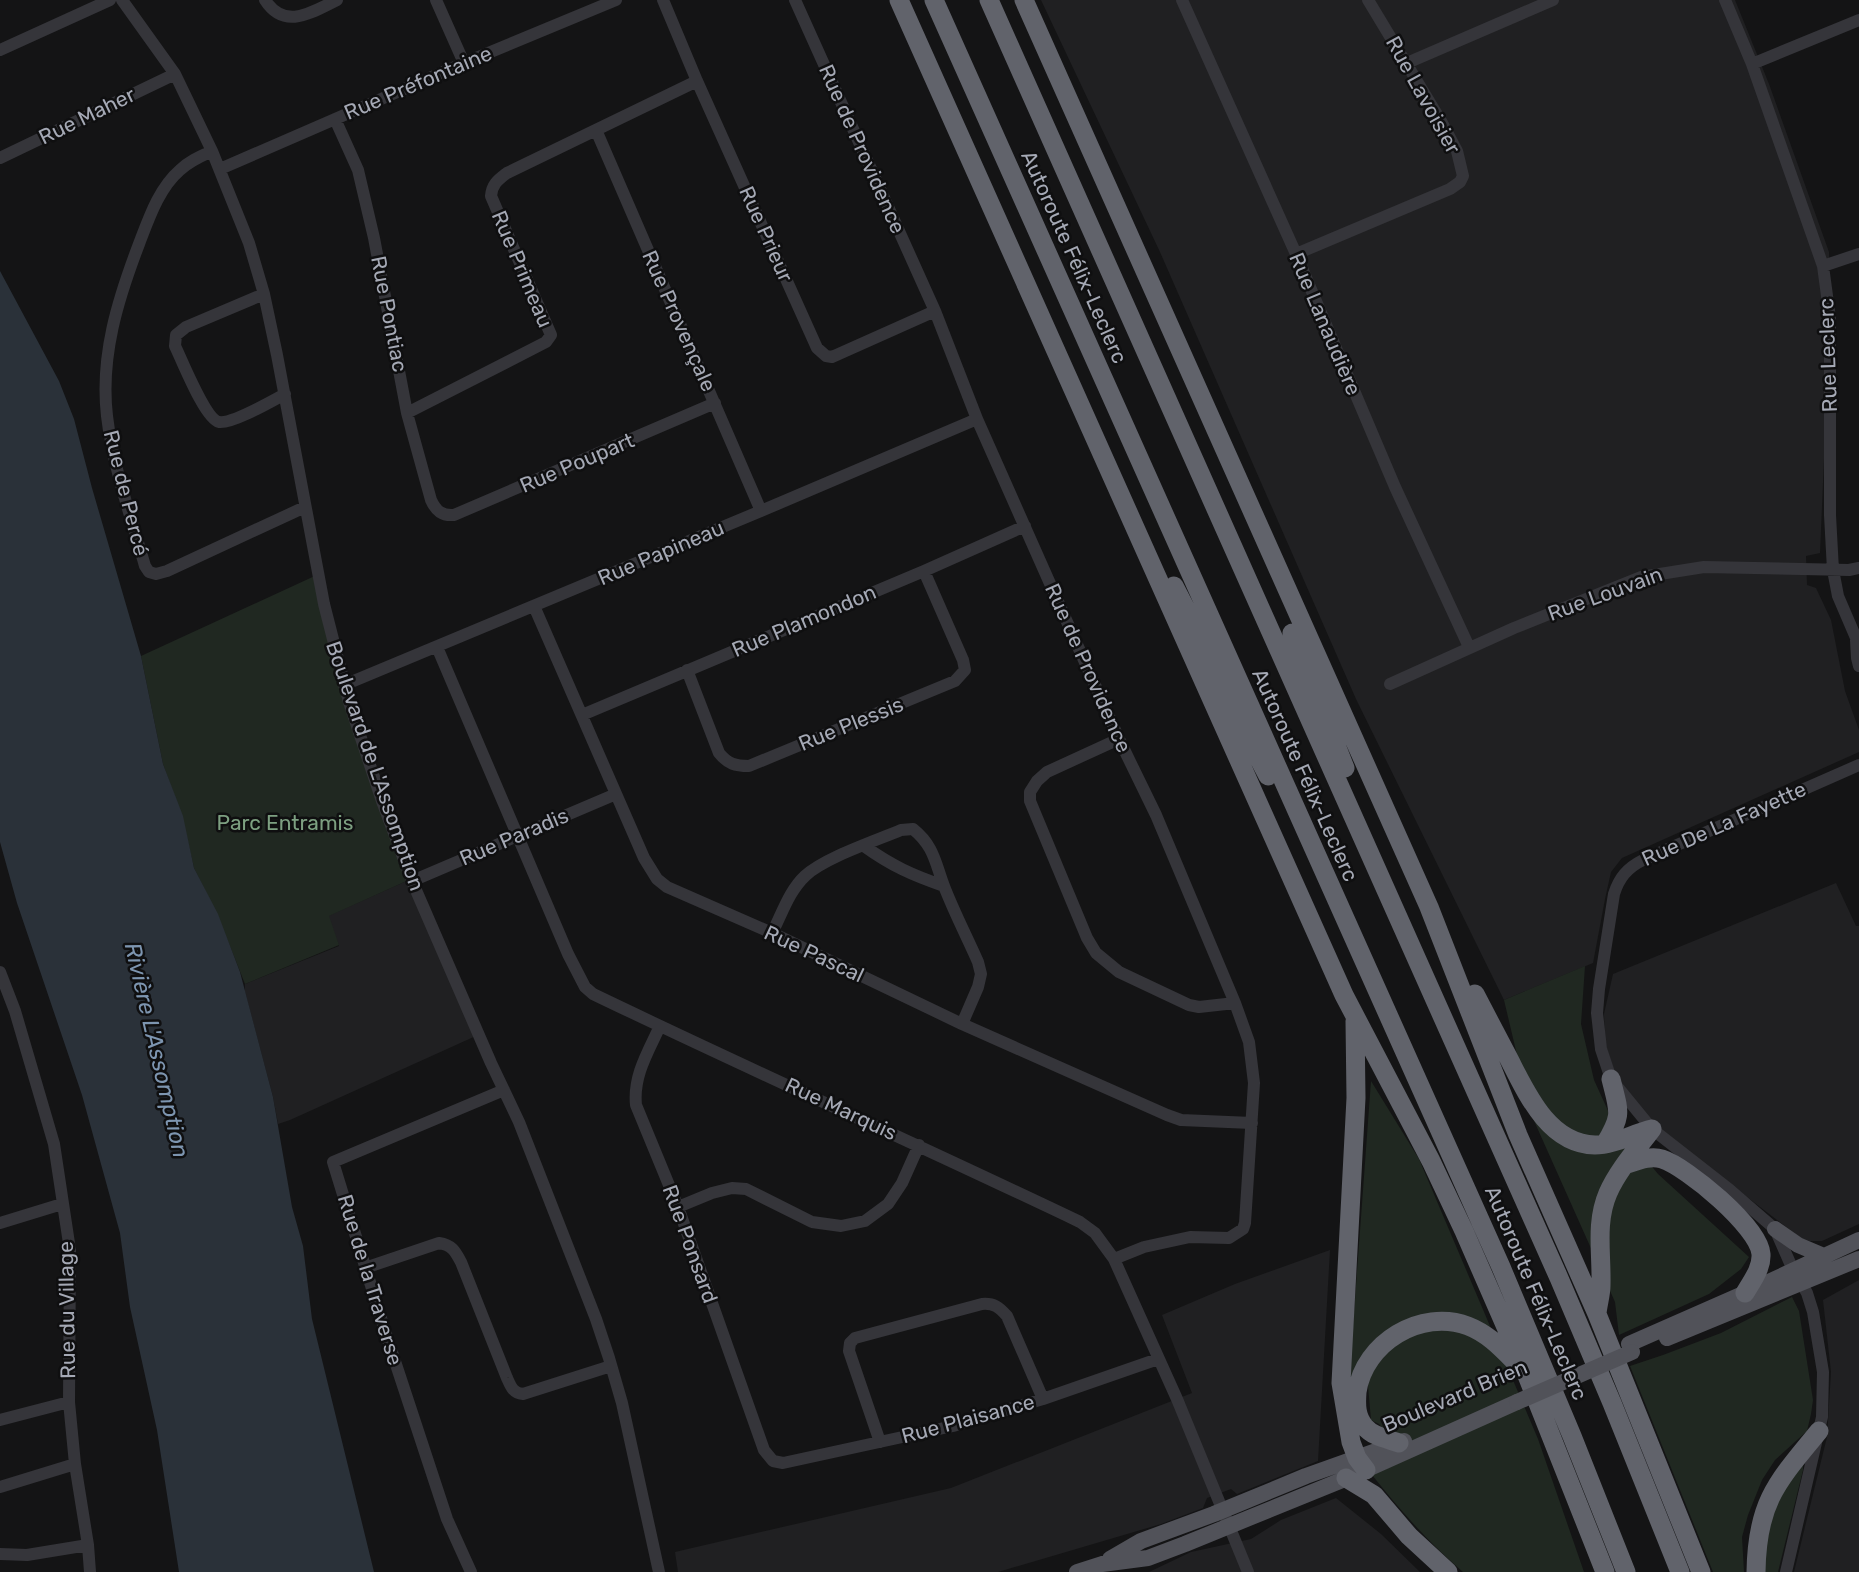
<svg xmlns="http://www.w3.org/2000/svg" width="1859" height="1572" font-family="Rubik,sans-serif">
  <rect width="100%" height="100%" fill="#141415"/>
  <!-- built -->
  <path fill="#202022" d="M1041,0h694l34,84 60,168 1,66 -10,235 -14,3 1,29 9,3 15,32 14,71 14,39v22l-237,106 -11,14 -6,27 -12,64 -89,37 -148,-301 -196,-447z
    M411,879l67,156 -188,85 -12,4 -5,-27 -28,-105v-8l94,-38 -11,-30z
    M1836,883l20,43h3v298l-37,17h-13l-7,-2 -148,-113 -36,-47 -7,-14 -6,-24 -1,-27 9,-40z
    M1330,1250l-12,211 -81,33 -6,-5 -24,9 -4,10 -42,16 -163,48h-320l-3,-20 276,-64 241,-95 -30,-78 73,-31z
    M1859,1280v292h-65l33,-135 4,-65 -8,-72z
    M1336,1498l45,36 39,38h-271l42,-20 60,-13 30,-19z"/>
  <!-- green -->
  <path fill="#202821" d="M319,574l3,26 89,279 -82,37 10,29 -94,39 -27,-68 -24,-48 -12,-52 -19,-52 -22,-108z
    M1585,966l-4,58 13,56 16,35 48,59 91,83 -8,12 -32,25 -90,41 -4,-33 -84,-188 -27,-114z
    M1371,1081l48,78 119,280 46,133h-121c-34,-29 -63,-62 -91,-97l34,-15 -27,-36 -8,-4 -3,-34 -19,-5z
    M1792,1297l7,14 14,89 -2,14 -4,17 -32,29 -13,20 -14,35 -6,22 2,35h-31l-83,-206 33,-11 58,-22z
    M1803,1462v8l-25,102h-13c0,-21 1,-47 10,-67 6,-15 19,-29 28,-43z"/>
  <!-- water -->
  <path fill="#2a3139" d="M0,271l59,110 15,38 18,69 49,168 22,108 20,52 11,52 24,46 22,58 33,125 19,110 11,39 9,73 62,253h-195l-22,-142 -27,-123 -10,-74 -38,-138 -65,-192 -17,-61z"/>
  <g fill="none" stroke-linecap="round" stroke-linejoin="round">
    <!-- minor -->
    <path stroke="#35353a" stroke-width="12" d="M122,0l53,74 37,77 37,92 15,51 13,61 47,249 25,98 34,102 29,77 79,182 28,59 77,197 13,39 13,45 37,169
      M265,0c20,31 47,12 72,0
      M436,0l28,63
      M663,0l34,81 120,267 9,8 6,1 103,-46
      M795,0l140,311 42,108 142,320 37,76 79,188 14,39 5,41 -9,140 -2,6 -14,9 -39,-1 -46,10 -30,12
      M1182,0l114,254 99,233 74,160
      M1725,0l27,64 71,202 7,52v197l3,55 5,26 21,49
      M0,50l110,-50
      M1407,63l146,-63
      M1752,64l107,-44
      M335,119l23,51 16,68 33,175 24,87c5,11 11,16 23,15l261,-112
      M596,130l165,381
      M212,151c-11,5 -23,10 -32,19 -21,18 -31,48 -41,74 -21,55 -39,112 -32,172 6,51 24,101 38,150l4,6 7,2 11,-3 138,-64
      M0,158l175,-84
      M220,169l244,-106 152,-63
      M1296,254l154,-65 10,-7 3,-6 -6,-25 -16,-30 -73,-121
      M1823,266l36,-12
      M264,294l-78,33 -10,8 -1,11c7,14 30,73 44,76 13,2 53,-21 66,-28
      M407,413l139,-71 5,-7 -60,-139c1,-12 7,-16 16,-23l190,-92
      M534,606l110,252 13,21 10,8 105,46 190,91 205,91 14,5 71,3
      M1856,640l1,18 2,8
      M437,647l131,307 17,33 8,7c162,78 326,151 487,228l15,11 19,26 63,140 71,173
      M687,670l32,83c9,11 16,13 30,13l206,-85 10,-11 -2,-10 -39,-89
      M1390,684l124,-56 127,-51 63,-10 145,3 10,-2
      M344,685l417,-174 216,-92
      M582,715l342,-144 101,-45
      M1119,739l-72,33 -10,9 -7,11v9l57,137 9,15 23,19 70,33 10,2 36,-4
      M864,846c28,20 48,29 80,40
      M412,881l204,-87
      M772,933c10,-19 17,-42 33,-57 19,-18 70,-35 96,-46l12,-1c21,17 22,33 31,57 10,26 23,51 34,76l3,12 -3,13 -16,37
      M0,972l15,39 39,133 16,106 -1,152 6,62 13,81 2,27
      M660,1026c-12,26 -27,50 -24,79l42,102 86,243 9,11 10,2 170,-37 90,-27 115,-40
      M678,1207l34,-14 20,-5 14,1 66,33 29,4 24,-5 23,-17 14,-21 17,-38
      M0,1223l62,-19
      M365,1268l74,-25c13,2 16,8 22,19l46,116c4,9 6,15 16,16l88,-28
      M0,1420l69,-18
      M880,1442l-31,-91 1,-8 5,-5 127,-34c12,-1 17,3 25,12l36,83
      M0,1487l75,-23
      M0,1554l27,1 61,-10
      M471,1572l-24,-53 -62,-188 -52,-169 171,-72
      M1786,1572l36,-155 1,-45 -10,-60 -6,-19 -17,-30 -15,-34 -45,-39 -78,-61 -41,-50 -10,-30 -4,-36 2,-24 15,-95c5,-16 13,-26 29,-34l216,-95"/>
    <!-- major -->
    <path stroke="#515259" stroke-width="16" d="M1775,1229l23,16 26,11
      M1667,1338l192,-79
      M1629,1344l116,-51 114,-53
      M1110,1559l31,-18 73,-27 92,-38 98,-35
      M1077,1572l25,-8 46,-6 37,-14 167,-68 165,-74"/>
    <!-- highway -->
    <path stroke="#61636b" stroke-width="19" d="M899,0l445,995 87,166 33,70 62,142 79,199
      M934,0l567,1267 71,169 54,136
      M989,0l570,1278 53,125 68,169
      M1024,0l405,907 89,228 79,179 104,258
      M1174,586c33,63 61,128 94,190
      M1292,633l53,135
      M1475,994c11,21 22,42 33,63 18,35 40,87 87,88 19,0 39,-12 57,-16
      M1355,1021l1,77 -15,285 10,59 6,16 9,12
      M1605,1144c18,-30 14,-32 6,-65
      M1625,1165c12,-4 25,-10 37,-6 25,8 97,68 99,95 1,14 -9,27 -16,39
      M1597,1313c1,-9 4,-19 4,-27 1,-32 -6,-63 7,-93 10,-23 29,-44 44,-64
      M1399,1443c-11,-4 -26,-6 -34,-16 -9,-10 -9,-22 -8,-35 7,-49 64,-84 111,-66 21,8 35,24 50,39
      M1346,1478l28,17 35,41 39,36
      M1756,1572c1,-70 21,-90 63,-141"/>
    <!-- major-bridge -->
    <path stroke="#515259" stroke-width="16" d="M1517,1402l115,-50"/>
  </g>
  <g text-anchor="middle" stroke-width="5" stroke-linejoin="round" paint-order="stroke">
    <!-- street labels -->
    <g font-size="21" fill="#a5a9b5" stroke="#0f0f10">
      <text transform="translate(418 83) rotate(-23)" y="7">Rue Préfontaine</text>
      <text transform="translate(1423 95) rotate(61)" y="7">Rue Lavoisier</text>
      <text transform="translate(87 116) rotate(-26)" y="7">Rue Maher</text>
      <text transform="translate(862 149) rotate(66)" y="7">Rue de Providence</text>
      <text transform="translate(766 234) rotate(66)" y="7">Rue Prieur</text>
      <text transform="translate(1074 257) rotate(66)" y="7">Autoroute Félix-Leclerc</text>
      <text transform="translate(522 269) rotate(67)" y="7">Rue Primeau</text>
      <text transform="translate(389 314) rotate(79)" y="7">Rue Pontiac</text>
      <text transform="translate(679 321) rotate(66)" y="7">Rue Provençale</text>
      <text transform="translate(1325 324) rotate(67)" y="7">Rue Lanaudière</text>
      <text transform="translate(1828 355) rotate(-92)" y="7">Rue Leclerc</text>
      <text transform="translate(577 463) rotate(-23)" y="7">Rue Poupart</text>
      <text transform="translate(126 493) rotate(76)" y="7">Rue de Percé</text>
      <text transform="translate(661 553) rotate(-23)" y="7">Rue Papineau</text>
      <text transform="translate(1605 594) rotate(-20)" y="7">Rue Louvain</text>
      <text transform="translate(804 621) rotate(-23)" y="7">Rue Plamondon</text>
      <text transform="translate(1088 668) rotate(66)" y="7">Rue de Providence</text>
      <text transform="translate(851 724) rotate(-22)" y="7">Rue Plessis</text>
      <text transform="translate(375 766) rotate(71)" y="7">Boulevard de L'Assomption</text>
      <text transform="translate(1305 775) rotate(66)" y="7">Autoroute Félix-Leclerc</text>
      <text transform="translate(1724 824) rotate(-24)" y="7">Rue De La Fayette</text>
      <text transform="translate(514 837) rotate(-23)" y="7">Rue Paradis</text>
      <text transform="translate(814 954) rotate(25)" y="7">Rue Pascal</text>
      <text transform="translate(841 1109) rotate(25)" y="7">Rue Marquis</text>
      <text transform="translate(690 1244) rotate(70)" y="7">Rue Ponsard</text>
      <text transform="translate(370 1280) rotate(73)" y="7">Rue de la Traverse</text>
      <text transform="translate(1536 1293) rotate(67)" y="7">Autoroute Félix-Leclerc</text>
      <text transform="translate(67 1310) rotate(-91)" y="7">Rue du Village</text>
      <text transform="translate(1455 1396) rotate(-23)" y="7">Boulevard Brien</text>
      <text transform="translate(968 1419) rotate(-15)" y="7">Rue Plaisance</text>
    </g>
    <!-- park labels -->
    <g font-size="21" fill="#7da081" stroke="#0f0f10">
      <text x="285" y="830">Parc Entramis</text>
    </g>
    <!-- water labels -->
    <g font-size="23" font-style="italic" fill="#7d95b0" stroke="#0f0f10">
      <text transform="translate(157 1050) rotate(77)" y="8">Rivière L'Assomption</text>
    </g>
  </g>
</svg>
